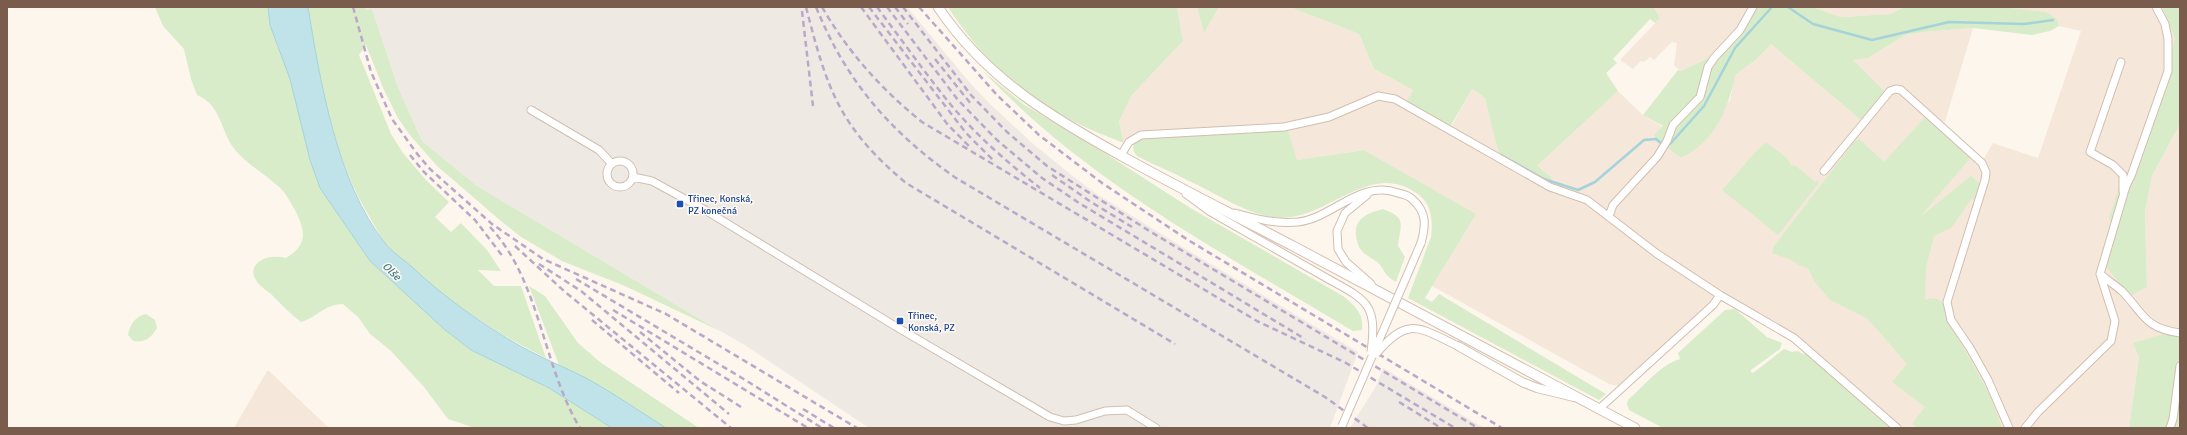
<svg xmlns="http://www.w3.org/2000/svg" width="2187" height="435" font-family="Signika,sans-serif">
  <rect width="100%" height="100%" fill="#fdf6ec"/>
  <!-- residential -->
  <path fill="#f5e8da" d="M1177,7h20l7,25 15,-25h71l69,27 15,35 39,21 38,37 21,-38 13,9 15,56 37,12 81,-75 25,24 20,12 -9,9 27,22 49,-58 5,-26 22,-15 14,-15 91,77 -10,-61 16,-2 37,-23 18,-3 50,-4 -29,97 39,35 10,-17 45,15 43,-127 -22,-5 -2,-7 -57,-12h162l13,32 -42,139 14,109 -2,-75 7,-36 28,-52v212l-41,21 -10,71h-236l-98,-86 -68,-42 -8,2 -95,85 -15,-3 -177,-98 43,-72 -111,-64 -67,10 -9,-30 -146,8 -18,5 -5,-21 12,-26 52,-55z
    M1654,7h100l-30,45 -43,19 -7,-5 3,-23 -5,-1 -18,18 -4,-3 -6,5 -3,-1 -8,8 -13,-9 40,-42z
    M1812,7h93l-15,7 -49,3z
    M267,371h2l60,57h-95z"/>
  <!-- industrial -->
  <path fill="#efe9e4" d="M365,7h542l63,76 19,20 43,40 42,34 21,16 89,55 174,104 -28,76h-461l-123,-82 -269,-160 -55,-45 -25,-56 -25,-76 -6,1z
    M1383,368l2,1 99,59h-134l26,-42z"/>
  <!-- green -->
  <path fill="#d8ecc9" d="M155,7h113l2,18 20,54 20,81 10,28 50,73 74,68 27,21 78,38 63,40h-137l-27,-9 -24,-32 -33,-36 -21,-17 -12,-17 -15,-13c-18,0 -27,14 -42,18 -11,-8 -20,-18 -30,-28 -5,-4 -12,-8 -15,-14 -5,-7 -3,-14 4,-19 7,-5 17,-5 26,-3 21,-13 20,-25 10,-46 -5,-9 -10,-19 -17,-25 -14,-13 -31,-22 -43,-36 -16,-19 -14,-46 -39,-56l-6,-16 -7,-30 -21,-23z
    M308,7h57l1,3 6,-1 25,76 25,56 55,45 245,146 -97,-46 -63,-25 -41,-24 -20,-16 -64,-55 -28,-32 -11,-16 -14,-28 -18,-45 -7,10 32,79 12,19 23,27 23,22 -14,15 16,15 10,-9 26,27 14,21 -23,-1 16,16h27l25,72c-52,-25 -121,-71 -160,-114 -6,-7 -10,-16 -14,-23 -40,-64 -52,-141 -64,-214z
    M948,7h229l6,34 -52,55 -12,26 5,21c-17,-7 -35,-13 -51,-22 -53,-28 -93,-64 -125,-114z
    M1197,7h22l-15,26z
    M1290,7h364l6,11 -5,5 -5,-4 -37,40 4,4 -11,10 12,18 -81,75 15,12 -6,6 -47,-30 -14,-56 -13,-9 -22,38 -43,-25 6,-12 -39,-21 -15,-35z
    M1754,7h58l29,10 49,-3 15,-7h95l46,5 11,7 2,7 -9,5 -18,4 -59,-7 -50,4 -18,3 -37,23 -15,2 33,33 -24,28 -91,-77 -14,15 -21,15c-9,36 -19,66 -55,84l-25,-19 -2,-4 9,-9 -20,-11 35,-45 3,1 43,-20z
    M2162,7h18v117l-28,52 -7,36 2,75 -17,9 -26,-32 9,-35 -4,-11 10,-31 14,-9 42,-139z
    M983,71l40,33 77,46 92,59 151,87c12,10 21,17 19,34l-9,1c-130,-78 -266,-149 -370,-260z
    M1925,117l46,40 -51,60 51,-41 10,9 -4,13 -6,2 -20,28 -17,8 -8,31 -1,33 5,-2 8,1 4,3 10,25 39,70 11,31h-85l-5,-4 13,-17 -33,-25 15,-18 -39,-45 -38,-19 -16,-19 -6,-13c-10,-2 -17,-9 -24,-11 -4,-1 -7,-2 -12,-4l2,-7 80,-104 5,-3 25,23z
    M1288,130l9,30 67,-10 112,64 -51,84 7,4 7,-8 167,100 -7,6 -191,-102 23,-61c2,-15 1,-32 -12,-42 -51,-39 -93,31 -147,22 -30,-5 -56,-24 -83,-36 -17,-9 -35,-16 -52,-25 -7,-8 -4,-14 4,-18z
    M1767,143l20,15 4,7 5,1 19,16 2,-2 2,3 -41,52 -56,-45 41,-46z
    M1383,209c25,9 17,16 15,37l7,11 -9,25c-12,-6 -11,-13 -19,-20 -5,-4 -11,-6 -15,-11 -4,-5 -5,-9 -6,-15 -2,-18 12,-23 27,-27z
    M529,286l16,10 33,47 22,19 99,66h-33l-81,-50 -26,-13z
    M1735,309l32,28 15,6 -2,6 -29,21v2l2,1 31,-24 8,3 6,-1 5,3 3,-1 87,75h-230l-34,-18 -2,-6 1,-4c15,-13 33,-36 52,-41l-2,-6 47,-43z
    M146,314l9,6 2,8c-6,10 -12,15 -24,13l-5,-6c2,-10 7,-19 18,-21z
    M2163,334l17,2v92h-51l10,-71 -6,-14z"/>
  <!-- water -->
  <path fill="#bfe3e8" stroke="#a5d3da" d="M268,7h40c12,74 29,176 77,236 7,9 18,16 27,24 32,30 71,58 110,80 20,11 42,20 62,30 28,15 55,34 82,51h-54l-63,-40 -78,-38 -27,-21 -74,-68 -50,-73 -10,-28 -20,-81 -20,-54z"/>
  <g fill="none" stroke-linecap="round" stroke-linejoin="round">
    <!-- stream -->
    <path stroke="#a5d3da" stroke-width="2.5" d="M1788,7l25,17 59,16 77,-18 75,2 29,-4
      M1501,155l43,24 34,11 17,-8 49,-42 12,-1 8,7 7,-3 33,-37 31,-58 37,-41"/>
    <!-- minor casing -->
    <g stroke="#d1beb0" stroke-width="9">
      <path id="minor" d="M2121,62l-31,90 23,13 10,10v16
        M531,110l68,40 13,14
        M1121,155l8,-13 12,-7 143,-8 45,-10 49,-21 17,3 155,88 37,13 69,53 64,42 74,43 103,90
        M607 174a13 13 0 1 1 26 0a13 13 0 1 1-26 0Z
        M1824,171l66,-80 6,-2 5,1 81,73 4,9 -1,8 -38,122 4,18 19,28 18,32 21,48
        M633,177l19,4 53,29 190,116 155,91 14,4 12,-1 29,-9 22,-1 29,18
        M1186,194l23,17 121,69
        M1367,195l-22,18 -8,18 1,18 8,13 25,22
        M1235,213c21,6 41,11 63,9 35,-4 62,-43 100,-29 5,1 10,2 14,6 15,13 14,26 9,44
        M1609,216l4,-11 44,-48 10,-16 6,-16 27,-28 8,-30 6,-9 26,-28 13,-23
        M2100,274l26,-88 5,-10 37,-105v-32l-3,-15 -9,-17
        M1599,409l114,-104 7,-10
        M2025,428l13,-16 73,-71 4,-20 -15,-47c7,6 15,11 22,17 22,23 22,37 58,42
        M2170,428l3,-9 7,-53"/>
    </g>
    <!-- tertiary casing -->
    <g stroke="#d1beb0" stroke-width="10">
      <path id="tertiary" d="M1458,346l64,36 15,6 37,9"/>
    </g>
    <!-- secondary casing -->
    <g stroke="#d6c0b0" stroke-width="11">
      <path id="secondary" d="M938,7c49,73 116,112 191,153 54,30 109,57 164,86 114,60 228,121 342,182"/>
    </g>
    <!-- minor -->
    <use href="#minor" stroke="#fff" stroke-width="7"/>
    <!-- tertiary -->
    <use href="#tertiary" stroke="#fff" stroke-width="8"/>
    <!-- secondary -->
    <use href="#secondary" stroke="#fff" stroke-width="9"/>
    <!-- rail -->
    <path stroke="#b9a8c9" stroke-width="2.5" stroke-dasharray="6 4" stroke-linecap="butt" d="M353,7l18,65 21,47 26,36 12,14 62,55 51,35 123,55 191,114
      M806,7c21,82 33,120 100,176l269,161
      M816,7c30,74 74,125 140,171l369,219 43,31
      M822,7c26,45 59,82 100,115l335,199 89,42 109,65
      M861,7l87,118 22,22
      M869,7l97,126 29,29
      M877,7c24,32 48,66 74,98 26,31 57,58 89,83
      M887,7l71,93 39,40 45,38 37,25 226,136
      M895,7l13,17
      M903,7l68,88 36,37 40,34 104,66 327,196
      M919,7l78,88 42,40 63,48 86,57 314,188
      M802,11l11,95
      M935,59l36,45
      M410,155l14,17 51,48 29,38
      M1052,175l39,27 41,25
      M490,227c51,55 52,138 90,201
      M515,246l49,45 167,137
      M539,264l42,27 148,123
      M576,279l166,99 80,50
      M613,310l195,118
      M592,320l87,73
      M640,332l60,49 41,26
      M1399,402l42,26
      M803,409l31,19"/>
    <!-- minor-bridge casing -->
    <g stroke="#d1beb0" stroke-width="9" stroke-linecap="butt">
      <path id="minor-bridge" d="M1330,280c39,21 47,26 41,72
        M1376,354c32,-38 42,-27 82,-8
        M1342,426l79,-183"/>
    </g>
    <!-- minor-bridge -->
    <use href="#minor-bridge" stroke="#fff" stroke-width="7"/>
  </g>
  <!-- markers -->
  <g fill="#1a4fb4" stroke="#fffaf3" stroke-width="1.5">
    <rect x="676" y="200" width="8" height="8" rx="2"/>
    <rect x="896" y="317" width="8" height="8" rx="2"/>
  </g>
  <g text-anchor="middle" stroke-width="3" stroke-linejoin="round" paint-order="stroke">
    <!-- transit labels -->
    <g font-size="10" fill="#164399" stroke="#fffaf3" text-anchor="start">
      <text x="688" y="202">Třinec, Konská,<tspan x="688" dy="12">PZ konečná</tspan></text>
      <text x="908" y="319">Třinec,<tspan x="908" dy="12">Konská, PZ</tspan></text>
    </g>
    <!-- water labels -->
    <g font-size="11" font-style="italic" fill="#437c86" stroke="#fffaf3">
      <text transform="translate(392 271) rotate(44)" y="4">Olše</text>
    </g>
  </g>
  <!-- border -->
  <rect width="2187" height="435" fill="none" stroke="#7a5c4d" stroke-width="16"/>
</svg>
